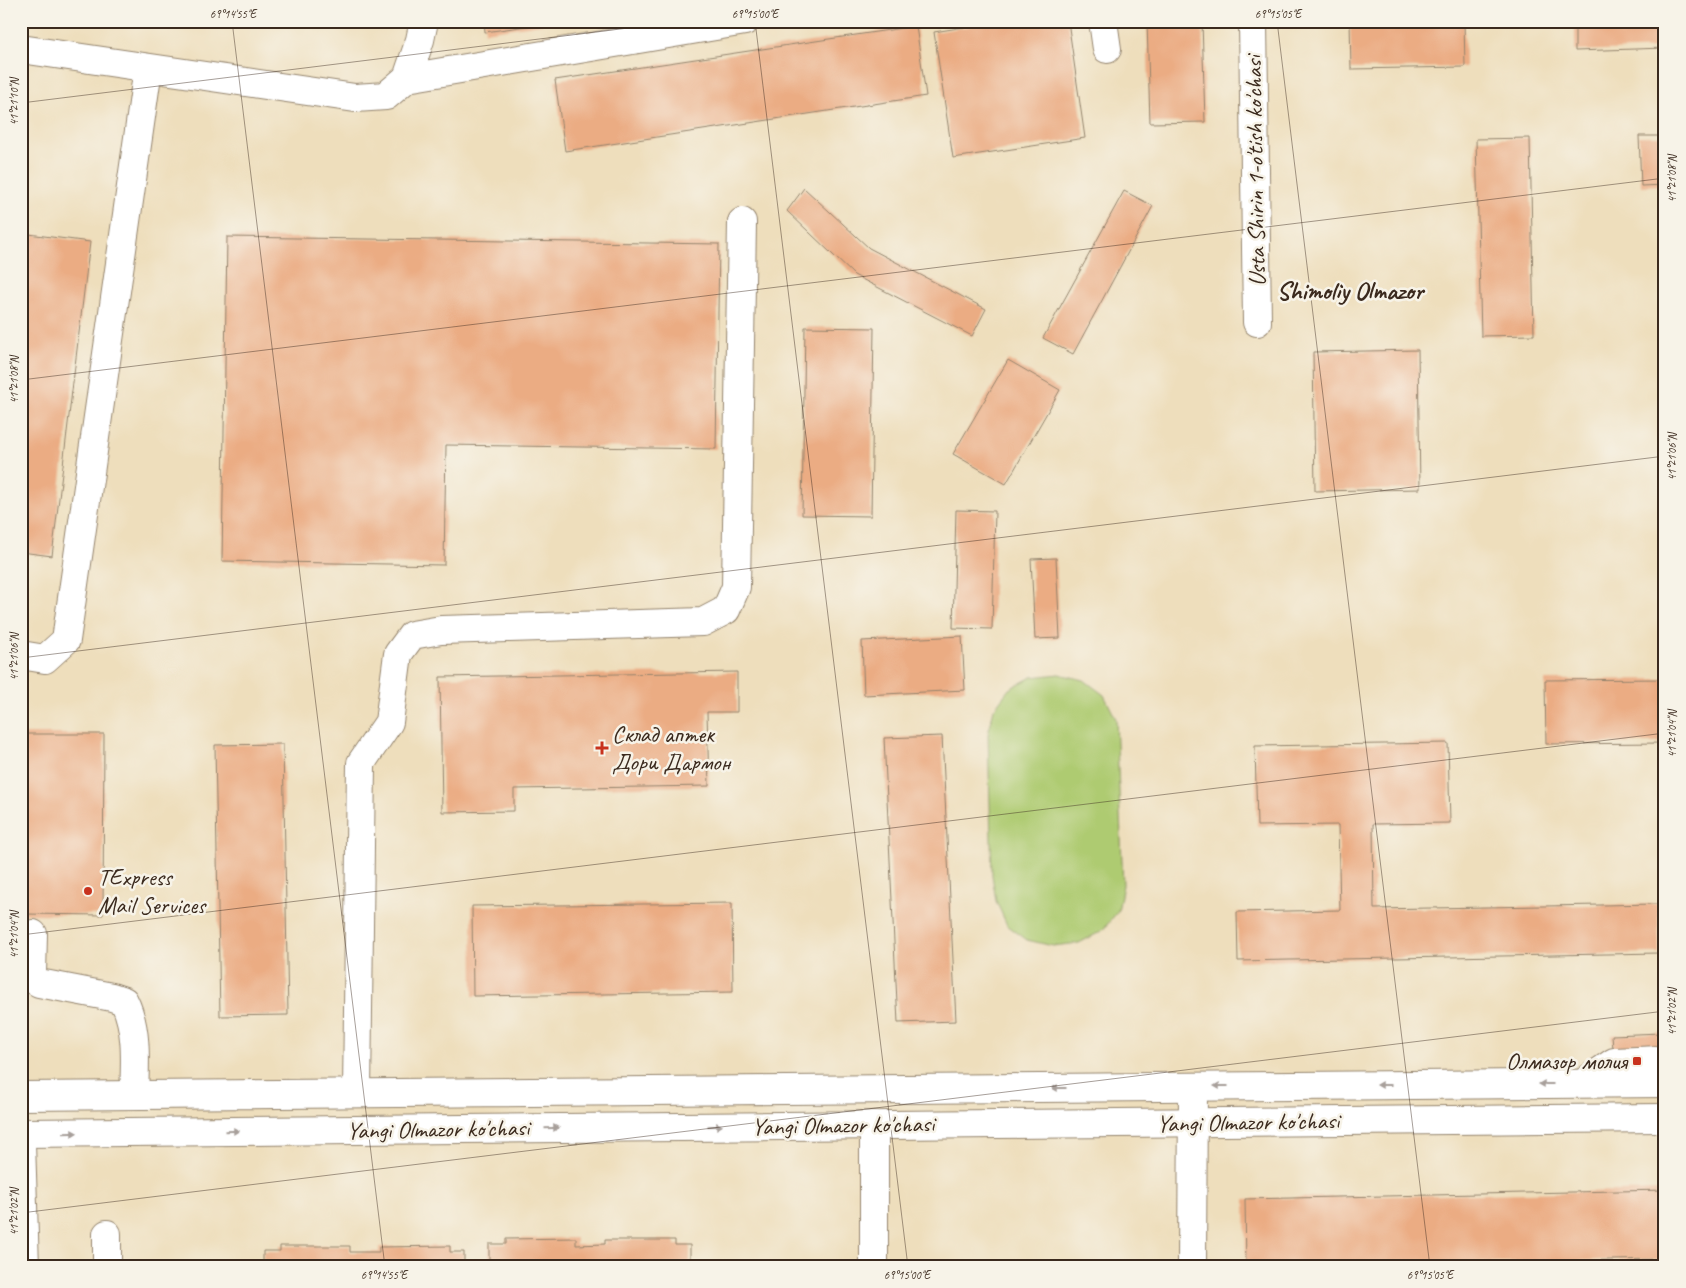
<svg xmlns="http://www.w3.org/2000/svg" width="1686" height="1288" font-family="Caveat,sans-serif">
  <rect width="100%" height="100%" fill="#f7f3e8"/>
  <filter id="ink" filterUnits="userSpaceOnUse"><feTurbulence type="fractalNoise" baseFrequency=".02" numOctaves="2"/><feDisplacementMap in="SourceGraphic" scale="10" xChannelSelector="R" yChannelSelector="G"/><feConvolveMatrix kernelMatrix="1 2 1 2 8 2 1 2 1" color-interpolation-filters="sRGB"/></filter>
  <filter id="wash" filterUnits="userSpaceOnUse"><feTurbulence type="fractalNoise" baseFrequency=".0096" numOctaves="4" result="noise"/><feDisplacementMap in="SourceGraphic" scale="20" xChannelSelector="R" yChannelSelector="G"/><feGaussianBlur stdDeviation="1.12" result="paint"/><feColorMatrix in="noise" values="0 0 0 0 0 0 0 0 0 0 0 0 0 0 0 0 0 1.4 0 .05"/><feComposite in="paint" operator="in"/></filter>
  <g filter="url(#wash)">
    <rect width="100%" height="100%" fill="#eedebc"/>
    <!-- grass -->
    <path fill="#aecb71" stroke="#747a48" d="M1059,674l25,6 20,15 12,24 7,166 -5,26 -16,20 -23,12 -26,3 -26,-6 -20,-15 -11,-24 -4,-26 -4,-141 6,-25 15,-20 23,-12z"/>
    <g id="blocks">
      <!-- building -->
      <path fill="#ebac83" d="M484,21h71v1l-70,10z
        M1001,21h67l17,117 -132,20 -19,-126z
        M1147,21h55l3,101 -55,1z
        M1350,21h114l1,46 -114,2z
        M1575,21h90v27l-90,3z
        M916,26l10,70 -361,55 -10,-71z
        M1639,136h26v49l-24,1z
        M1530,138l4,197 -53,1 -5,-197z
        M804,188l65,60 117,61 -14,27 -118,-61 -67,-64z
        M1124,191l29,15 -80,148 -30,-16z
        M21,233l69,9 -38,314 -31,-4z
        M227,237l492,7 -3,205 -270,-4 -2,120 -222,-4z
        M805,327l69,1 -3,188 -69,-1z
        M1418,350l2,139 -105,2 -2,-139z
        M1008,360l52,30 -54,94 -53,-30z
        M956,510l39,1 -3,118 -39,-1z
        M1056,558l4,80 -25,1 -4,-80z
        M962,636l3,54 -101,5 -2,-54z
        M737,672v40h-30l2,74 -195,3v22l-72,1 -2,-135z
        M1665,679v64l-119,1 -1,-64z
        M21,734h83l-1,181 -79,-1v-92h-3z
        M942,736l14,285 -58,2 -14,-285z
        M1448,743l2,80 -77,1 1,85 284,-5 1,49 -421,8 -1,-49 103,-2 -2,-85 -81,1 -2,-80z
        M283,744l5,271 -68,1 -5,-271z
        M732,903l1,89 -260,4 -1,-90z
        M1661,1033l1,14 -49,2 -1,-14z
        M1665,1190v69l-419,8 -1,-68z
        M576,1238v7l29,-1v-4h70v5h15v22h-201v-23h17v-5z
        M280,1246h70v6h29v-5l71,-1v6h14v15h-201v-16h17z"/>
    </g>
  </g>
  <g filter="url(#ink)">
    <use href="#blocks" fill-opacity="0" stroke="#94846d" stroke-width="1"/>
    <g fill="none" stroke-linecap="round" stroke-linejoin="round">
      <!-- minor casing -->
      <g stroke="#94846d" stroke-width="30">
        <path id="minor" d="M1103,21l4,28
          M1253,21l4,301
          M21,49l334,49 31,-2 21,-18 13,-38 4,-19
          M407,78l338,-57
          M21,655l24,4 21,-19 82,-572
          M33,934l-1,41 2,5 5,3 73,14 12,4c14,28 11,63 10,94
          M1583,1083l31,-21 46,-2 5,3
          M357,1093l4,-330 28,-41 9,-68 14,-19 29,-5 262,-8 23,-12 10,-23 6,-365
          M874,1125v142
          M21,1143l4,124
          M107,1234v33
          M1192,1267l1,-180"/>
      </g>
      <!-- major casing -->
      <g stroke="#94846d" stroke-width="30">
        <path id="major" d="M21,1096l1644,-13
          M21,1133l1644,-15"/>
      </g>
      <!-- minor -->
      <use href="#minor" stroke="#fff" stroke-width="28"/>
      <!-- major -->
      <use href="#major" stroke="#fff" stroke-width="28"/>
    </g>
    <!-- one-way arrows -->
    <defs><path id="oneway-solid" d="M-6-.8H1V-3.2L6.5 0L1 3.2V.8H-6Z" transform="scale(1.25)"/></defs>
    <g fill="#a79f9a">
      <use href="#oneway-solid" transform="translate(1546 1084) rotate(180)"/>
      <use href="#oneway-solid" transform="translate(1384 1085) rotate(180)"/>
      <use href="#oneway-solid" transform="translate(1221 1086) rotate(180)"/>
      <use href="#oneway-solid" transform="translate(1059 1088) rotate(180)"/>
      <use href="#oneway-solid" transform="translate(715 1126) rotate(-1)"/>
      <use href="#oneway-solid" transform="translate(552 1128) rotate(-1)"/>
      <use href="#oneway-solid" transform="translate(232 1131) rotate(-1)"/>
      <use href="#oneway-solid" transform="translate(70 1133) rotate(-1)"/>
    </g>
  </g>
  <!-- ticks -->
  <path fill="none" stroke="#3b2a1e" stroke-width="1" stroke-opacity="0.45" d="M232,21l153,1246M755,21l153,1246M1277,21l153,1246M21,103l664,-82M21,380l1644,-202M21,658l1644,-202M21,935l1644,-202M21,1213l1644,-202"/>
  <!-- markers -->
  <g fill="#c8321e" stroke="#f7f3e8" stroke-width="2">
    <path d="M599.5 740.5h5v5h5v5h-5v5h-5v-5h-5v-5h5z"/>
    <circle cx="88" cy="891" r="5"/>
    <rect x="1632" y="1056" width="10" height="10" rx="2.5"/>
  </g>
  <g text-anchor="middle" stroke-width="5" stroke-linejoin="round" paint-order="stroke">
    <!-- street labels -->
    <g font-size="24" fill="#3b2a1e" stroke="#f7f3e8">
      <text transform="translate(1255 171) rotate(-91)" y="8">Usta Shirin 1-o'tish ko'chasi</text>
      <text transform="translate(1248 1122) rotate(-1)" y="8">Yangi Olmazor ko'chasi</text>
      <text transform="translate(843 1125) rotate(-1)" y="8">Yangi Olmazor ko'chasi</text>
      <text transform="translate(438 1129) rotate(-1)" y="8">Yangi Olmazor ko'chasi</text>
    </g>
    <!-- poi labels -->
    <g font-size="24" fill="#3b2a1e" stroke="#f7f3e8" text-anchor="start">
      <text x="612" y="742">Склад аптек<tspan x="612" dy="28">Дори Дармон</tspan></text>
      <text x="98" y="885">TExpress<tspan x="98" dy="28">Mail Services</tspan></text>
      <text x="1627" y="1069" text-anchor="end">Олмазор молия</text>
    </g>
    <!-- neighbourhood labels -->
    <g font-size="25" font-weight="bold" fill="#3b2a1e" stroke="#f7f3e8">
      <text x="1350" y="299">Shimoliy Olmazor</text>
    </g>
  </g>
  <!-- margin -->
  <rect width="1686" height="1288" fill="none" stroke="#f7f3e8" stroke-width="55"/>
  <rect x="28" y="28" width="1630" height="1232" fill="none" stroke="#3b2a1e" stroke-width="2"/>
  <g font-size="12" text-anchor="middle" fill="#3b2a1e">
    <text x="233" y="18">69°14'55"E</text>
    <text x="755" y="18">69°15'00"E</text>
    <text x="1278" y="18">69°15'05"E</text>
    <text transform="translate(14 102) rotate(-90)" y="4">41°21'10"N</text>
    <text transform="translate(1672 179) rotate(-90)" y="4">41°21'08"N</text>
    <text transform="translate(14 380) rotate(-90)" y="4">41°21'08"N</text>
    <text transform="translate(1672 457) rotate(-90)" y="4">41°21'06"N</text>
    <text transform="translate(14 657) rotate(-90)" y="4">41°21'06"N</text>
    <text transform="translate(1672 734) rotate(-90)" y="4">41°21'04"N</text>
    <text transform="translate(14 935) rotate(-90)" y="4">41°21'04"N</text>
    <text transform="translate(1672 1012) rotate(-90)" y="4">41°21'02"N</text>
    <text transform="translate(14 1212) rotate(-90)" y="4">41°21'02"N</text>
    <text x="384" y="1279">69°14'55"E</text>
    <text x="907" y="1279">69°15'00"E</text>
    <text x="1430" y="1279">69°15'05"E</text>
  </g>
</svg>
